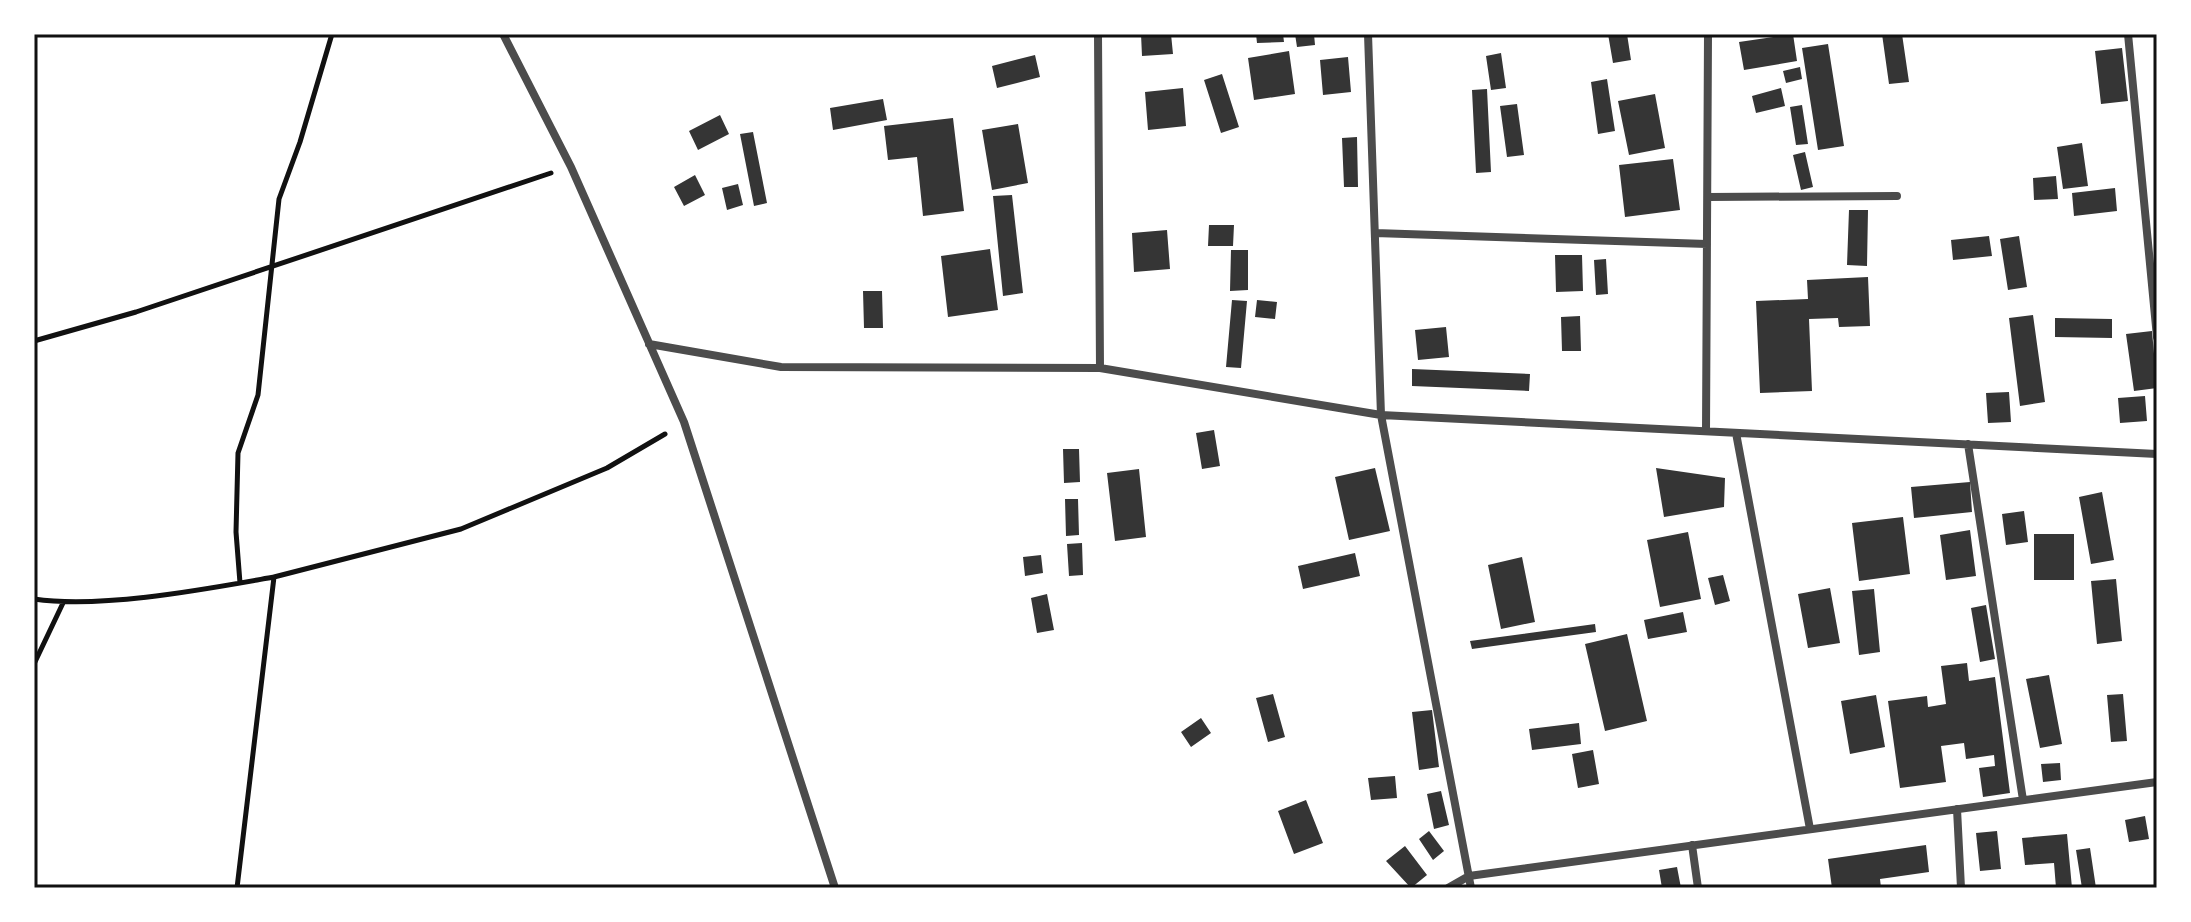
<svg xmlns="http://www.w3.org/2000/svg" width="2191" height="922" font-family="'Roboto Condensed',sans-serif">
  <rect width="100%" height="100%" fill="#fff"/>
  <!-- building -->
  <path fill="#353535" d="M1141,34h30l2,20 -31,2z
    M1256,34h27l1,8 -27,1z
    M1295,34h19l1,11 -18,2z
    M1608,34h19l4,26 -18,3z
    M1793,34l4,27 -53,9 -5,-28z
    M1882,34h20l7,48 -20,2z
    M1828,44l16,102 -26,4 -16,-102z
    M2122,48l6,53 -27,3 -6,-53z
    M1289,51l6,43 -41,6 -6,-42z
    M1501,53l5,35 -15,2 -5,-34z
    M1035,55l5,22 -43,11 -5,-22z
    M1348,57l3,35 -28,3 -3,-35z
    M1800,67l2,12 -16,4 -3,-12z
    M1222,74l17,53 -18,6 -17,-53z
    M1607,79l8,52 -17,3 -7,-52z
    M1183,88l3,38 -38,4 -3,-38z
    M1781,88l4,18 -29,7 -4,-17z
    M1487,89l4,83 -15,1 -4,-83z
    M1655,94l10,54 -36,7 -11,-54z
    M883,99l4,21 -54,10 -3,-22z
    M1517,104l7,51 -17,2 -7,-51z
    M1802,105l6,39 -12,1 -6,-38z
    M720,115l9,19 -31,16 -9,-19z
    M953,118l11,93 -41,5 -6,-59 -29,3 -4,-34z
    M1018,124l10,59 -36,7 -10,-60z
    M753,132l14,71 -13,3 -14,-72z
    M1357,137l1,50h-14l-2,-49z
    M2082,143l6,43 -25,3 -6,-42z
    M1805,152l8,35 -12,3 -8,-35z
    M1673,159l7,51 -55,7 -6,-52z
    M695,175l10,20 -21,11 -10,-19z
    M2056,176l2,23 -24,1 -1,-22z
    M738,184l5,21 -16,5 -5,-22z
    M2115,188l2,23 -43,5 -2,-23z
    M1012,195l11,98 -20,3 -10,-100z
    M1849,210h19l-1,56 -20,-1z
    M1209,225h25l-1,21h-25z
    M1167,230l3,39 -36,3 -2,-39z
    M1989,236l3,20 -39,4 -2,-20z
    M2019,236l8,51 -19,3 -8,-51z
    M990,249l8,61 -50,7 -7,-61z
    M1231,250h17v40l-18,1z
    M1555,255h27l1,36 -27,1z
    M1606,259l2,35 -12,1 -2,-35z
    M1868,277l2,49 -31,1 -1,-9 -29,1 3,72 -52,2 -4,-92 52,-2 -1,-19z
    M863,291h19l1,37h-19z
    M1232,300l15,1 -6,67 -15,-1z
    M1257,300l20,2 -2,17 -20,-2z
    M2033,315l12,87 -25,4 -11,-88z
    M1580,316l1,35h-19l-1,-34z
    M2055,318l57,1v19l-57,-1z
    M1446,327l3,30 -31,3 -3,-30z
    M2152,331l5,57 -23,3 -8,-57z
    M1412,369l118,5 -1,17 -117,-5z
    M2009,392l2,30 -23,1 -2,-30z
    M2145,396l2,25 -27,2 -2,-25z
    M1214,430l6,36 -18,3 -6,-36z
    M1063,449h16l1,33 -16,1z
    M1375,468l15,63 -41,9 -14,-63z
    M1656,468l69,10 -1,29 -60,10z
    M1139,469l7,68 -31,4 -8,-68z
    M1970,482l2,30 -58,6 -3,-31z
    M2102,492l12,68 -23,4 -12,-67z
    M1065,499h13l1,36 -13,1z
    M2024,511l4,31 -22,3 -4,-31z
    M1903,517l7,57 -51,7 -7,-58z
    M1970,530l6,46 -30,4 -6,-45z
    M1688,532l13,67 -41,8 -13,-67z
    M2034,534h40v46h-40z
    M1082,543l1,32 -14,1 -2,-32z
    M1355,553l5,23 -57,13 -5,-23z
    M1041,555l2,18 -18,3 -2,-19z
    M1522,557l13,65 -34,7 -13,-64z
    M1723,575l7,26 -15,4 -7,-27z
    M2116,579l6,62 -25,3 -6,-63z
    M1830,588l10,55 -32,5 -10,-54z
    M1874,589l6,63 -21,3 -7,-64z
    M1047,594l7,36 -17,3 -6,-35z
    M1986,605l9,54 -15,3 -9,-54z
    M1683,612l4,20 -39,7 -4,-19z
    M1595,624l1,8 -124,17 -2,-8z
    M1627,634l20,87 -42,10 -20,-87z
    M1967,663l2,18 26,-4 15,116 -27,4 -4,-29 16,-2 -1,-11 -28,4 -2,-16 -23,3 5,36 -46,6 -12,-87 39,-5 1,11 18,-3 -5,-38z
    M2049,675l13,69 -22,4 -14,-69z
    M1273,694l12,43 -17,5 -12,-44z
    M2123,694l4,47 -16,1 -4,-47z
    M1876,695l9,52 -35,7 -9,-53z
    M1432,710l7,57 -20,3 -7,-58z
    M1201,718l10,15 -20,14 -10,-15z
    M1579,723l2,21 -49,6 -3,-21z
    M1593,750l6,34 -21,4 -6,-34z
    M2060,763l1,17 -18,2 -2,-18z
    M1395,776l2,22 -26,2 -3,-22z
    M1441,791l8,34 -15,4 -7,-35z
    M1306,800l17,43 -29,11 -16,-43z
    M2145,816l4,23 -20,3 -4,-22z
    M1429,831l15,20 -11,9 -14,-21z
    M1997,831l4,38 -21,2 -4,-38z
    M2067,834l5,54h-16l-2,-25 -29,2 -3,-27z
    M1926,845l3,27 -49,7 1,9h-49l-4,-29z
    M1405,846l22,29 -16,13 -25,-27z
    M2090,848l6,40h-14l-6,-38z
    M1677,867l4,21h-19l-3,-18z"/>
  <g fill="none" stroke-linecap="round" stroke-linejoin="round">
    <!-- path -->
    <path stroke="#111" stroke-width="5" d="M34,341l102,-29 415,-139
      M240,583l-4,-51 2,-79 20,-58 21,-196 21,-57 32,-108
      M34,599c68,10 172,-10 240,-22
      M34,664l29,-61
      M237,888l37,-311 187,-48 146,-61 58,-34"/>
    <!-- minor -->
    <path stroke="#4c4c4c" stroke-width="8" d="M503,34l68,133 113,255 151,466
      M1098,34l2,334
      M1368,34l13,381 90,473
      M2128,34l29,303
      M1708,197l189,-1
      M1375,233l332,11
      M649,344l132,23 319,1 281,47 776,39
      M1706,431l2,-397
      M1736,433l74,396
      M1968,444l55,356
      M1957,809l4,79
      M1692,845l6,43
      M1448,888l21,-12 688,-94"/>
  </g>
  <!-- border -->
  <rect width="2191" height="922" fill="none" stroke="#ffffff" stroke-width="72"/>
  <rect x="36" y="36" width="2119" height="850" fill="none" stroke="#111" stroke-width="3"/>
</svg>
